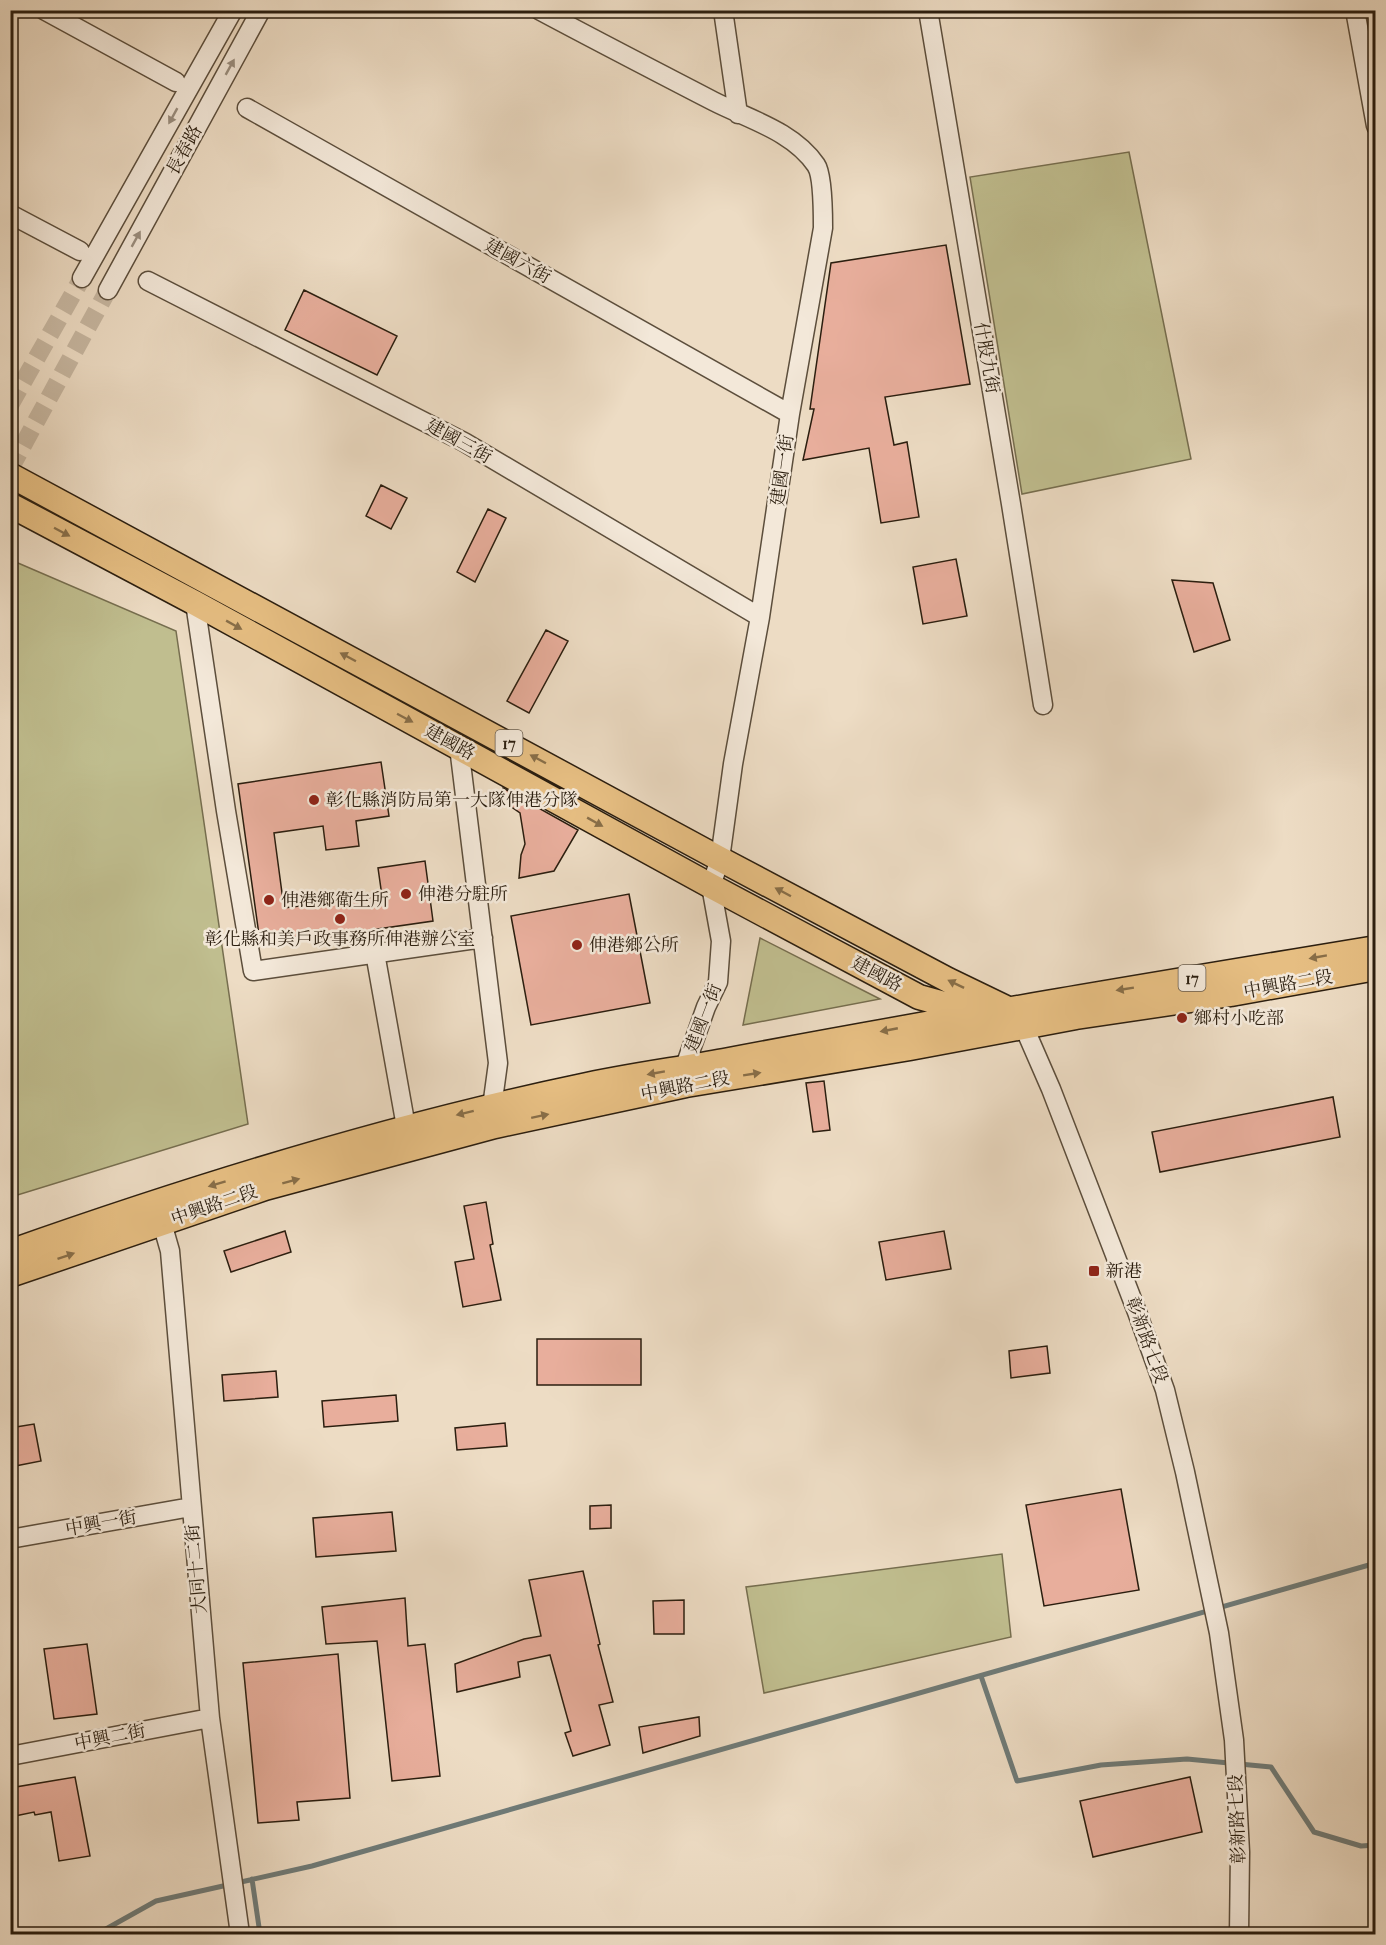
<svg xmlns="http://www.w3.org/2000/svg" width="1386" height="1945" font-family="'IM FELL French Canon','Noto Serif TC',serif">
  <rect width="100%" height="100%" fill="#eddcc4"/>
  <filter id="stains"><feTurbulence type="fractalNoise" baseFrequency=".00333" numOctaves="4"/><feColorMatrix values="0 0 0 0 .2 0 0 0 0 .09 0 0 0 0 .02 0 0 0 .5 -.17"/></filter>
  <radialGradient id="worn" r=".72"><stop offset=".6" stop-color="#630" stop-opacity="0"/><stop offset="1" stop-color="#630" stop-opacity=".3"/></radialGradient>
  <!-- green -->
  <path fill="#c0be8f" stroke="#766e4f" stroke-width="1.5" d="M1129,152l62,307 -169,35 -52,-317z
    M11,560l165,71 72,493 -237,73z
    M760,938l120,61 -137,26z
    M1002,1554l9,83 -247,56 -18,-106z"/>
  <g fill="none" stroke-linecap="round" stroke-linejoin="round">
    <!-- stream -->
    <path stroke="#6f7b78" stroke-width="5" d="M981,1676l36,105 84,-16 86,-6 84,8 43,65 47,14 15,-1
      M252,1879l8,55
      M97,1934l59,-33 156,-35 1064,-303"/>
  </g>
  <!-- building -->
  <path fill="#e8ae9c" stroke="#2b1e0f" stroke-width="1.5" d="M946,245l24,139 -85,13 9,48 13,-3 12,75 -38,6 -12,-75 -66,12 11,-51h-4l21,-146z
    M304,290l93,46 -20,39 -92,-45z
    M381,485l26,13 -16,31 -25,-13z
    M488,509l18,9 -31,64 -18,-10z
    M956,559l11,57 -44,8 -10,-57z
    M1172,580l41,3 17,57 -36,12z
    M546,630l22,11 -39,72 -22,-12z
    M381,762l8,54 -33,5 3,25 -33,4 -3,-24 -49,7 10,75 98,-12 -4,-28 47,-7 8,60 -62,9v2l-57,7 -1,-4 -53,7 -22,-158z
    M503,788l75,42 -24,41 -35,7 2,-23 4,-11 -5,-31 -23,-16z
    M629,894l21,109 -119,22 -20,-109z
    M824,1081l6,49 -17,2 -7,-49z
    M1333,1097l7,40 -180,35 -8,-40z
    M486,1202l7,42 -3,1 11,55 -38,7 -8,-45 19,-3 -10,-53z
    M285,1231l6,21 -60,20 -7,-21z
    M944,1231l7,38 -65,11 -7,-38z
    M537,1339h104v46h-104z
    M1047,1346l3,27 -39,5 -2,-27z
    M276,1371l2,26 -54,4 -2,-26z
    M396,1395l2,26 -74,6 -2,-26z
    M505,1423l2,23 -50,4 -2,-22z
    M34,1424l7,37 -31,6v-39z
    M1121,1489l18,101 -95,16 -18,-101z
    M611,1505v23l-21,1v-23z
    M392,1512l4,39 -80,6 -3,-39z
    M583,1571l17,73 -2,1 15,57 -14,3 11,40 -37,11 -8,-23 6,-2 -21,-76 -32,7 2,15 -63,15 -2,-28 69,-25 17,-3 -12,-56z
    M405,1598l3,48 17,-2 15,132 -48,5 -15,-140 -51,3 -4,-37z
    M684,1600v34h-30l-1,-33z
    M87,1644l10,70 -43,5 -10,-70z
    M338,1654l12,144 -53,4 2,18 -41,3 -15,-160z
    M699,1717l1,19 -57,17 -4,-26z
    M75,1777l15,79 -31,5 -8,-49 -16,3 -1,-3 -24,5v-29z
    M1190,1777l12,55 -109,25 -13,-56z"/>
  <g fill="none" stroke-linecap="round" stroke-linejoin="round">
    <!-- minor-tunnel -->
    <path stroke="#c6b6a0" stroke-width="18" stroke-dasharray="18 9" stroke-linecap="butt" d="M10,405l72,-127
      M10,469l98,-179"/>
    <!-- minor casing -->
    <g stroke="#5c4e3c" stroke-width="21">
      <path id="minor" d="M44,10l132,72
        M539,10c58,31 116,61 174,91 35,18 80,30 103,64 7,10 7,49 7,63l-33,186 -30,203 -27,147 -13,95 -9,27 10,55 -3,41 -12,25 -22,62 1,8
        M723,10l15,104
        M928,10l83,494 32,201
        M1355,10l21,116
        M247,108l543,306
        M10,214l70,37
        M82,278l151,-268
        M148,281l316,161 296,175
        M108,290l153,-280
        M195,603l31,208 27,160 230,-33
        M459,747l39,316 -6,44 1,10
        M375,953l33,185
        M1017,1019l7,8 27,62 86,223 28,78 20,82 34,161 15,107 6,112 -1,82
        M161,1212l1,11 8,28 40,467 30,216
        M10,1539l181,-32
        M10,1756l200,-38"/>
    </g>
    <!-- major casing -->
    <g stroke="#2b1e0f" stroke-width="27">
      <path id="major" d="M10,475l710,384 228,121 60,29
        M10,505l185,98 516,283 208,111 54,15
        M10,1252c184,-65 377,-125 568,-165 48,-11 97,-17 146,-26 216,-41 434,-77 652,-113
        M10,1275l255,-87 230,-62 191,-41 224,-37 166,-31 155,-23 145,-26"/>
    </g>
    <!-- minor -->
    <use href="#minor" stroke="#f3e8d9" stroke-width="18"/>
    <!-- major -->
    <use href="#major" stroke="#e6be82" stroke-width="24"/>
  </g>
  <!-- one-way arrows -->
  <defs><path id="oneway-solid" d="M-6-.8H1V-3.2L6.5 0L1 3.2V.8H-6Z" transform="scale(1.5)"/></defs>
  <g fill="#998d7e">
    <use href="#oneway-solid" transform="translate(230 67) rotate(-61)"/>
    <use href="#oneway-solid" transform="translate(173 116) rotate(119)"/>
    <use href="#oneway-solid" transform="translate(136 239) rotate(-61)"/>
  </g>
  <g fill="#886e48">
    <use href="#oneway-solid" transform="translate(62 532) rotate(28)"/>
    <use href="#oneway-solid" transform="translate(234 625) rotate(29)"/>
    <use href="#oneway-solid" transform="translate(348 657) rotate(-152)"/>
    <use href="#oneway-solid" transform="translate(405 718) rotate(28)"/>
    <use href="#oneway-solid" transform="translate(538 759) rotate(-152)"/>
    <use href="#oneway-solid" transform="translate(595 822) rotate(29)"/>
    <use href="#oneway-solid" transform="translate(783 892) rotate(-152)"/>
    <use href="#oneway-solid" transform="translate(1318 957) rotate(170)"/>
    <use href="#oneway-solid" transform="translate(956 984) rotate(-154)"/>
    <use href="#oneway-solid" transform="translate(1125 989) rotate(171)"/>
    <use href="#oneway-solid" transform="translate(889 1030) rotate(169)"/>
    <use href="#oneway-solid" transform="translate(656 1073) rotate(170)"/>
    <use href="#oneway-solid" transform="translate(752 1074) rotate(-9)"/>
    <use href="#oneway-solid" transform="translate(465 1113) rotate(166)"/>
    <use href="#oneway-solid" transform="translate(540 1116) rotate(-12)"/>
    <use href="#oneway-solid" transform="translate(291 1181) rotate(-15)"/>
    <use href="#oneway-solid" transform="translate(217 1184) rotate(163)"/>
    <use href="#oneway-solid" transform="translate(66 1256) rotate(-19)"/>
  </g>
  <!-- markers -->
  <g fill="#8f2418" stroke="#f3e8d9" stroke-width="2">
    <circle cx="314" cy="800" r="6"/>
    <circle cx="406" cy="894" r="6"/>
    <circle cx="269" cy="900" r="6"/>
    <circle cx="340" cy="919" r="6"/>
    <circle cx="577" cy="945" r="6"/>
    <circle cx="1182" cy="1018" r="6"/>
    <rect x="1088" y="1265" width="12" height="12" rx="3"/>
  </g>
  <g text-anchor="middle" stroke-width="5" stroke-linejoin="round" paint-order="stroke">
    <!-- shield labels -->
    <g fill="#f3e8d9" stroke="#675b4c" stroke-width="1.5">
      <rect x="495.5" y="730" width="27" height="26" rx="4.5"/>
      <rect x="1178.5" y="965" width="27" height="26" rx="4.5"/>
    </g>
    <g font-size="16" font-weight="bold" fill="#2b1e0f">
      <text x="509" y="749">17</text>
      <text x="1192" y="984">17</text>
    </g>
    <!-- street labels -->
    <g font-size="18" fill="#2b1e0f" stroke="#f3e8d9">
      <text transform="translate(184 150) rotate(-61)" y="6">長春路</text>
      <text transform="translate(518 261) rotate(29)" y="6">建國六街</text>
      <text transform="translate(987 358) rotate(80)" y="6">什股九街</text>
      <text transform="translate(459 441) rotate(29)" y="6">建國三街</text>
      <text transform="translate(782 470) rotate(-82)" y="6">建國一街</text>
      <text transform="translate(450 742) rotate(29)" y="6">建國路</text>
      <text transform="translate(877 974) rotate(28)" y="6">建國路</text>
      <text transform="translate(1288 984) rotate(-10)" y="6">中興路二段</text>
      <text transform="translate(703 1018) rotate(-69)" y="6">建國一街</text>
      <text transform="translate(685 1086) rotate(-11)" y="6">中興路二段</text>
      <text transform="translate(214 1205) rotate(-19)" y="6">中興路二段</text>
      <text transform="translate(1147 1340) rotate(70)" y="6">彰新路七段</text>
      <text transform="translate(101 1523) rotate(-10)" y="6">中興一街</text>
      <text transform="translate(196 1569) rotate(-95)" y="6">大同十二街</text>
      <text transform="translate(110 1737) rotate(-11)" y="6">中興二街</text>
      <text transform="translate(1237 1819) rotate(-92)" y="6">彰新路七段</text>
    </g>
    <!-- poi labels -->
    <g font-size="18" fill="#2b1e0f" stroke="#f3e8d9" text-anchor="start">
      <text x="326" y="806">彰化縣消防局第一大隊伸港分隊</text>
      <text x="418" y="900">伸港分駐所</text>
      <text x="281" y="906">伸港鄉衛生所</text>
      <text x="340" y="945" text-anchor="middle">彰化縣和美戶政事務所伸港辦公室</text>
      <text x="589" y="951">伸港鄉公所</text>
      <text x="1194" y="1024">鄉村小吃部</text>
      <text x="1106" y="1277">新港</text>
    </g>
  </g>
  <!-- margin -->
  <rect width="1386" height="1945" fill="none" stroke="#eddcc4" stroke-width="36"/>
  <rect x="12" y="12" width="1362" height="1921" fill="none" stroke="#2b1e0f" stroke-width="3"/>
  <rect x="18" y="18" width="1350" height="1909" fill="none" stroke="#2b1e0f" stroke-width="1.5"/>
  <rect width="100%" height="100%" filter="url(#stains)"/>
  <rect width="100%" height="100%" fill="url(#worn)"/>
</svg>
